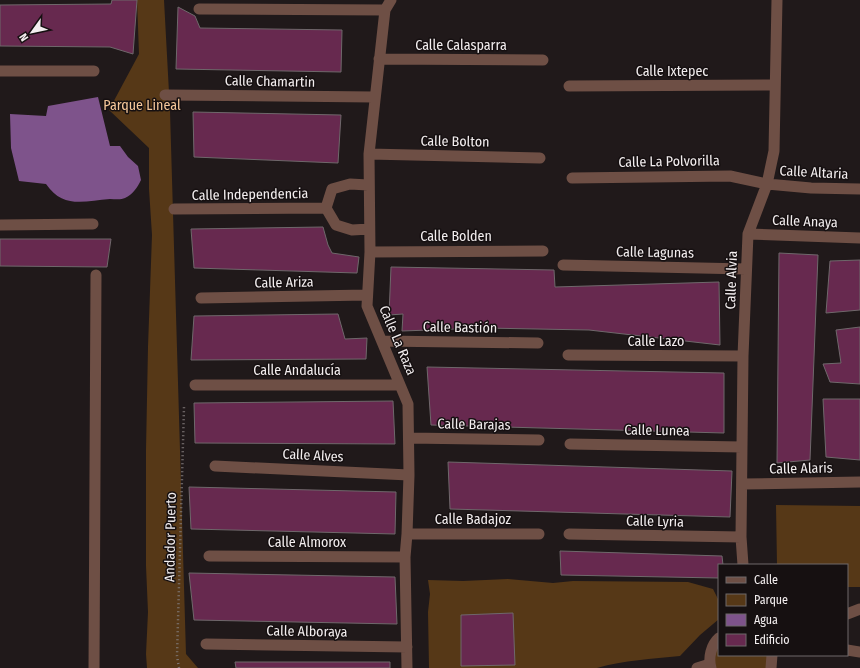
<svg xmlns="http://www.w3.org/2000/svg" width="860" height="668" font-family="'Fira Sans Condensed',sans-serif">
  <rect width="100%" height="100%" fill="#20191a"/>
  <!-- green -->
  <path fill="#563817" d="M137,0h27l6,111 16,543 12,14h-51l-1,-14 2,-42 -2,-46v-116l2,-103 4,-112 -3,-46v-41l-40,-38 30,-56z
    M776,505l84,1v81h-13v-22h-70z
    M508,579l45,4 20,-2 115,1 25,7 6,12v18l-19,16 -20,21c-28,3 -56,4 -83,12h-168l-1,-56 2,-18 -2,-14 35,1z
    M719,639v16h53l-2,13h-59z"/>
  <!-- water -->
  <path fill="#7e538b" d="M98,97l12,49h10l8,11 10,9 3,14c-4,8 -8,14 -16,18 -4,2 -10,1 -15,1 -26,2 -47,10 -64,-15l-27,-3 -8,-33 -1,-34 36,2 2,-10z"/>
  <!-- building -->
  <path fill="#67294f" stroke="#6f686b" d="M112,0h25l-4,54 -23,-7 -110,-1v-41l111,-1z
    M178,7l17,9 5,12 142,2 -1,42 -165,-3z
    M193,112l148,3 -3,48 -144,-6z
    M323,227l5,18 4,8 27,4 -2,16 -163,-5 -3,-39z
    M0,239h111l-4,28 -107,-1z
    M779,253l39,2 -8,205 -33,3z
    M860,260v50l-34,3 4,-52z
    M391,267l163,3 1,17 164,-5 1,63 -131,-15 -105,-2 -82,3 1,-17 -14,1z
    M338,314l7,25 22,-1 -1,21 -175,1 3,-44z
    M860,327v57l-30,-2 -7,-18 18,-1 -5,-33z
    M427,367l297,6v60l-293,-8z
    M823,399h37v61l-34,-3z
    M393,401l2,43 -200,-1 -1,-40z
    M448,462l284,9 -2,46 -280,-8z
    M189,487l207,5 -1,42 -204,-5z
    M560,551l162,5 1,9h-4v13l-158,-3z
    M189,573l206,4 2,47 -203,-4z
    M513,613l2,52 -54,1v-51z
    M235,662h155v6h-154z"/>
  <g fill="none" stroke-linecap="round" stroke-linejoin="round">
    <!-- path -->
    <path stroke="#80797a" stroke-width="2.5" stroke-dasharray="1 3" stroke-linecap="butt" d="M179,668l-2,-12 7,-249"/>
    <!-- minor -->
    <path stroke="#6e4f45" stroke-width="11" d="M391,0l-6,10 -16,144 1,98 -3,54 41,98 1,71 -2,59 -2,23 2,111
      M199,9l186,1
      M379,59l164,1
      M0,71h94
      M569,86l206,-1
      M165,95l209,2
      M369,154l171,4
      M572,178l158,-2 37,8 44,4 49,1
      M368,185l-18,-1 -18,5 -6,19 10,17 16,5 17,-1
      M174,209l152,-1
      M0,225l93,-1
      M748,234l112,4
      M370,252l173,-1
      M563,265l183,4
      M201,298l166,-3
      M382,341l156,2
      M568,355l175,1
      M195,385h205
      M409,438l130,2
      M570,444l172,3
      M215,466l194,9
      M742,484l118,-2
      M407,534h132
      M569,534l172,3
      M209,556l196,1
      M743,565l-2,-28 2,-181 5,-122 19,-50 7,-33 3,-151
      M847,614l13,-5
      M206,644l201,3
      M94,668l2,-393"/>
    <!-- tertiary -->
    <path stroke="#6e4f45" stroke-width="11" d="M847,650l13,2
      M697,668l13,-4
      M711,668c-3,-10 0,-23 8,-30
      M771,668l1,-13"/>
  </g>
  <g text-anchor="middle" stroke-width="3" stroke-linejoin="round" paint-order="stroke">
    <!-- street labels -->
    <g font-size="14" fill="#f3eeef" stroke="#161011">
      <text x="461" y="50">Calle Calasparra</text>
      <text x="672" y="76">Calle Ixtepec</text>
      <text transform="translate(270 81) rotate(1)" y="5">Calle Chamartin</text>
      <text transform="translate(455 141) rotate(1)" y="5">Calle Bolton</text>
      <text transform="translate(669 161) rotate(-1)" y="5">Calle La Polvorilla</text>
      <text transform="translate(814 172) rotate(3)" y="5">Calle Altaria</text>
      <text transform="translate(250 194) rotate(-1)" y="5">Calle Independencia</text>
      <text transform="translate(805 221) rotate(2)" y="5">Calle Anaya</text>
      <text x="456" y="241">Calle Bolden</text>
      <text transform="translate(655 252) rotate(1)" y="5">Calle Lagunas</text>
      <text transform="translate(731 280) rotate(-88)" y="5">Calle Alvia</text>
      <text transform="translate(284 282) rotate(-1)" y="5">Calle Ariza</text>
      <text transform="translate(460 327) rotate(1)" y="5">Calle Bastión</text>
      <text transform="translate(398 340) rotate(67)" y="5">Calle La Raza</text>
      <text x="656" y="346">Calle Lazo</text>
      <text x="297" y="375">Calle Andalucía</text>
      <text transform="translate(474 424) rotate(1)" y="5">Calle Barajas</text>
      <text transform="translate(657 430) rotate(1)" y="5">Calle Lunea</text>
      <text transform="translate(313 455) rotate(3)" y="5">Calle Alves</text>
      <text transform="translate(801 468) rotate(-1)" y="5">Calle Alaris</text>
      <text x="473" y="524">Calle Badajoz</text>
      <text transform="translate(655 521) rotate(1)" y="5">Calle Lyria</text>
      <text transform="translate(170 537) rotate(-89)" y="5">Andador Puerto</text>
      <text x="307" y="547">Calle Almorox</text>
      <text transform="translate(307 631) rotate(1)" y="5">Calle Alboraya</text>
    </g>
    <!-- park labels -->
    <g font-size="14" fill="#f5c79a" stroke="#161011">
      <text x="142" y="110">Parque Lineal</text>
    </g>
  </g>
  <!-- legend -->
  <rect x="718" y="564" width="130" height="92" fill="#161011" stroke="#6e696a"/>
  <rect x="726" y="577" width="20" height="6" fill="#6e4f45" stroke="#6e696a"/>
  <text x="754" y="584" font-size="12" fill="#f3eeef">Calle</text>
  <rect x="726" y="594" width="20" height="12" fill="#563817" stroke="#6e696a"/>
  <text x="754" y="604" font-size="12" fill="#f3eeef">Parque</text>
  <rect x="726" y="614" width="20" height="12" fill="#7e538b" stroke="#6e696a"/>
  <text x="754" y="624" font-size="12" fill="#f3eeef">Agua</text>
  <rect x="726" y="634" width="20" height="12" fill="#67294f" stroke="#6e696a"/>
  <text x="754" y="644" font-size="12" fill="#f3eeef">Edificio</text>
  <!-- north arrow -->
  <g transform="translate(32 32) rotate(237)" stroke="#161011" stroke-width="3" paint-order="stroke">
  <path d="M0-3L7 15L0 10L-7 15Z" fill="#f3eeef"/>
  <text y="-6" font-size="11" font-weight="bold" text-anchor="middle" fill="#f3eeef">N</text>
  </g>
</svg>
